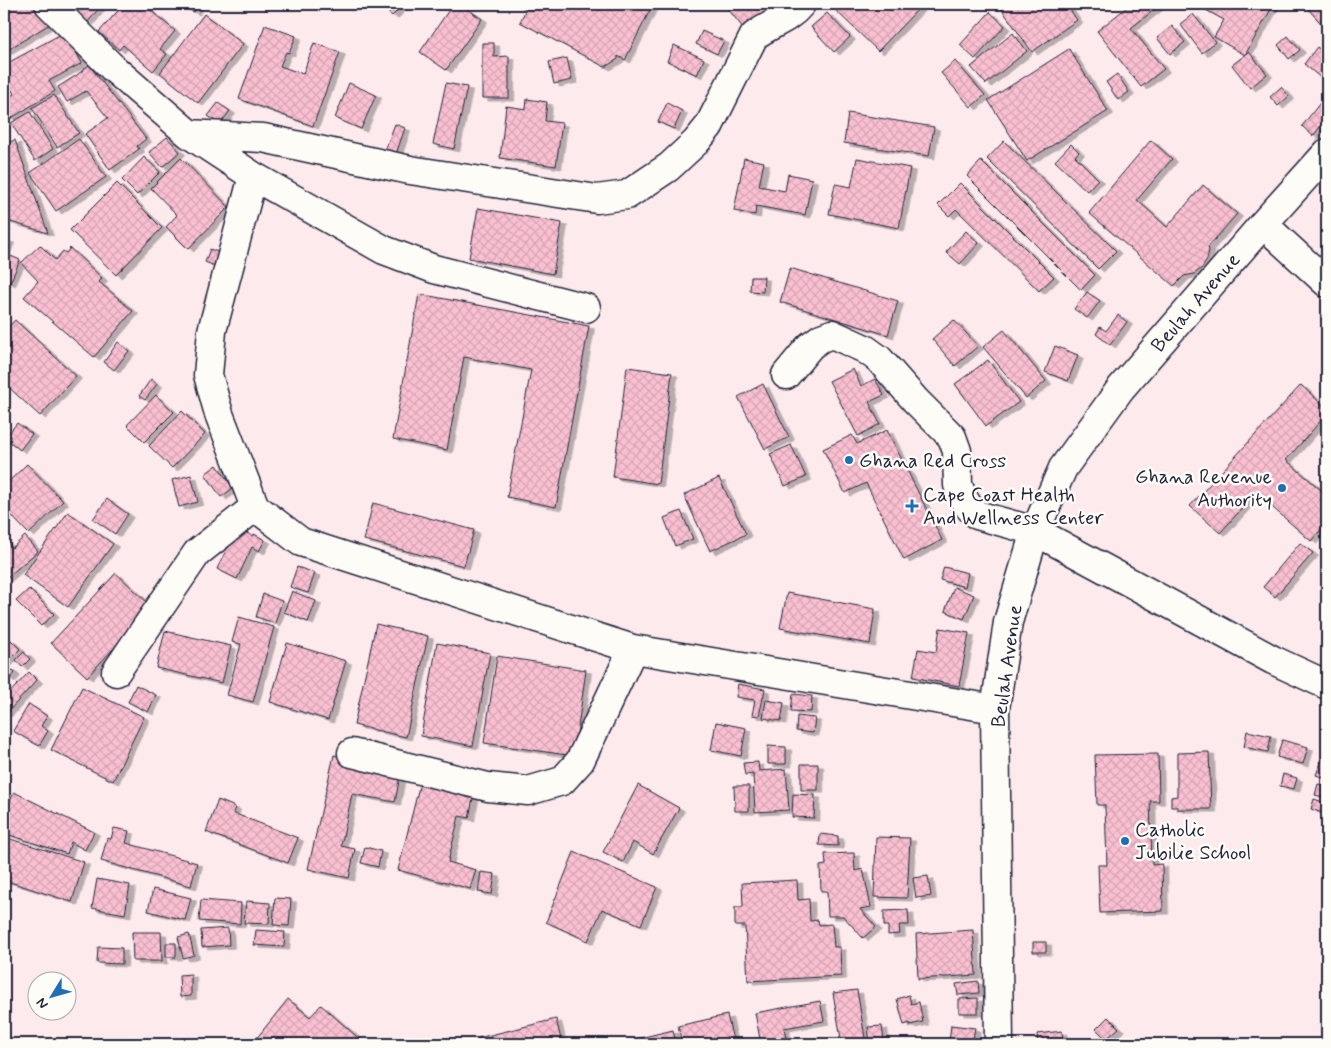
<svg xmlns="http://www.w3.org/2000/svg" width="1331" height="1048" font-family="Mynerve,sans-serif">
  <defs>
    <pattern id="building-cross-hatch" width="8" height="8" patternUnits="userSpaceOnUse" patternTransform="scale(1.25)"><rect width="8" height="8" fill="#fac0d1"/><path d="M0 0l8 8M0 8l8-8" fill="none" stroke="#d6a5b4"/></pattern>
    <filter id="shadow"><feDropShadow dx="5.5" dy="3" stdDeviation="0" flood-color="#0004"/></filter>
  </defs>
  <rect width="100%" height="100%" fill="#fceaec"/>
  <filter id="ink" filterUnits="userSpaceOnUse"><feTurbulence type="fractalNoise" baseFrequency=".02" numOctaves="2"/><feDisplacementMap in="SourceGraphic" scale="10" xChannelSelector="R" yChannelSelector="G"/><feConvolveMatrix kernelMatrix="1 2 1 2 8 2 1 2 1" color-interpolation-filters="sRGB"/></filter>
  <g filter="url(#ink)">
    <!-- building -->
    <path fill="url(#building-cross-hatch)" stroke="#22223b" filter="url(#shadow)" d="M4,4h31l15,20 -46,28z
      M66,4h36l-14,18z
      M124,4h19l32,27 -15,18 7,5 -14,17 -30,-26 -4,5 -20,-18z
      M178,4h20l-4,8z
      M379,4h25l-12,12z
      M453,4h7l22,15 -36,51 -26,-18z
      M524,4h129l-28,56 -7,-4v3l-13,8 -85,-45 6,-13 -4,-2z
      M735,4h34l6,8 -27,22 -20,-25z
      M829,4h85l5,4 -41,43z
      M998,4h68l11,16 -45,32z
      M1131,4l29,1 -29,23 33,41 -23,18 -44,-56z
      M1195,4h79l-29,51 -31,-18 10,-17z
      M1314,4h13v26l-19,-21z
      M990,12l15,14 -30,33 -15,-14z
      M827,13l23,24 -16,15 -23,-25z
      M204,14l39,30 -45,59 -38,-30z
      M1193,14l22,28 -13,11 -22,-29z
      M265,25l31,11 -7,17 -3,-1 -6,14 23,8 11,-31 26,9 -27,74 -74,-27z
      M1172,26l13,16 -15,12 -13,-16z
      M702,31l22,10 -7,13 -21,-10z
      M65,32l17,31 -33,18 6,10 -45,28 -6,-10v-9l10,-6 -10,-18v-11z
      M1013,33l14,18 -41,33 -15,-17z
      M1288,36l12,14 -11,9 -11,-14z
      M482,43h12v14l15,-1v42h-27z
      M674,45l30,14 -7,16 -30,-14z
      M1317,47l10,8v28l-23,-19z
      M1069,49l39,62 -81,50 -39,-61z
      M1249,52l18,22 -17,14 -18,-23z
      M567,58l5,22 -18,4 -5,-22z
      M955,61l30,34 -14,12 -30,-34z
      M89,65l57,74 -9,7 2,3 -29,21 -25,-36 23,-16 -22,-27 -19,11 -9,-15 19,-12z
      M1117,74l12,18 -11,8 -12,-18z
      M349,83l27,12 -15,34 -26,-11z
      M446,83l21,4 -13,62 -21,-5z
      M1281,87l8,9 -11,10 -8,-9z
      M1327,94v24l-14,18 -11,-10z
      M54,95l25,38 -22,14 -25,-39z
      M527,99l20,3 -2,19 17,2 -6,43 -56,-8 6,-52 20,3z
      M218,103l12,8 -10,13 -12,-8z
      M667,103l15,8 -8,18 -16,-7z
      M30,112l23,37 -18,12 -24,-38z
      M848,113l86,14 -5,29 -85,-13z
      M395,124l10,4 -9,26 -11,-4z
      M167,137l13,15 -18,15 -13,-15z
      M79,139l27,38 -50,34 -26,-38z
      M15,140l33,93 -44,-13v-76z
      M1151,140l21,19 -35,41 30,27 36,-42 34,29 -29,33 1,3 -2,10 -5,8 -8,6 -10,2 -10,10 -85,-73z
      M1004,141l112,110 -18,18 -111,-110z
      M1071,144l8,8 -4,4 23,23 -11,12 -32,-30z
      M144,157l16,15 -23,23 -15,-15z
      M181,158l48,49 -41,42 -22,-22 11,-12 -26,-27z
      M744,158l20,4 -5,24 26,5 3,-17 24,5 -7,36 -49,-9 -1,9 -21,-4z
      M857,158l53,10 -11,60 -70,-14 6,-30 16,3z
      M981,161l114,114 -14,15 -114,-114z
      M117,183l45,45 -46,47 -46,-45z
      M960,183l94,94 -15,14 -83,-82 -7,7 -11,-11z
      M478,208l84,15 -9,51 -84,-16z
      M966,231l13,12 -19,21 -14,-12z
      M4,239l5,1 -5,13 16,7 -10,23 -6,-3z
      M40,245l15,15 8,-9 3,2 4,-5 32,30 -3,4 34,29 -39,46 -70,-60 14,-16 -17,-18z
      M210,249l15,6 -5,13 -15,-6z
      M790,268l108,33 -10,34 -108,-33z
      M751,277h13l-1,15 -13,-1z
      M1087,292l13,9 -13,17 -13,-9z
      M419,294l170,32 -33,181 -49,-10 24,-127 -67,-13 -17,93 -54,-11z
      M1118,315l9,7 -17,23 -14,-11 4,-7 6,4z
      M15,320l61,56 -36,40 -36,-33v-51z
      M954,320l24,26 -23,20 -23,-27z
      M1004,330l42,51 -20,17 -43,-51z
      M118,342l11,9 -15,19 -10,-8z
      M1055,346l23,9 -10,26 -23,-9z
      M988,360l31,42 -33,24 -31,-42z
      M627,367l45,6 -14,111 -45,-7z
      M853,369l8,17 14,-7 9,16 -15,7 11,22 -22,12 -29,-55z
      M151,379l6,5 -12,16 -6,-4z
      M763,384l26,53 -24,12 -27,-52z
      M1301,385l26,24v5l-41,46 41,35v28l-16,18 -55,-48 -36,40 -30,-27z
      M156,395l18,17 -30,30 -17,-17z
      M182,411l23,23 -33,34 -23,-22z
      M17,423l15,11 -12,16 -15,-12z
      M887,430l55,110 -38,20 -38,-77 -21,10 -22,-44 29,-14 5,9z
      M791,445l15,32 -21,9 -15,-32z
      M27,464l36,37 -34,33 -25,-26v-22z
      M217,465l16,23 -12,9 -16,-23z
      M191,475l7,27 -19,5 -7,-27z
      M719,478l27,56 -36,17 -26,-56z
      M107,499l21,15 -13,20 -22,-15z
      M373,503l101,27 -10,36 -100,-26z
      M681,511l12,28 -18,7 -11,-28z
      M68,512l45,32 -45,63 -45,-32z
      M237,528l16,8 1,-2 11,6 -6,11 -7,-4 -15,32 -20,-10z
      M25,536l13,15 -34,29v-41l8,9z
      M1300,543l13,10 -38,44 -12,-10z
      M297,567l18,6 -7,20 -18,-6z
      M944,567l24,6 -3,14 -25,-7z
      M116,573l36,34 -65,70 -36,-34z
      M954,587l20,8 -10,24 -19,-8z
      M29,589l25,25 -13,12 -25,-25z
      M292,591l24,10 -8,21 -24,-10z
      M787,593l88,16 -5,35 -90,-16z
      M263,594l19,7 -7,22 -19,-6z
      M239,617l35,10 -21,75 -26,-7 14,-51 -9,-2z
      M376,624l52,12 -22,101 -52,-12z
      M940,628l29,5 -10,53 -46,-9 5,-28 18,3z
      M165,631l66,15 -9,37 -66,-15z
      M9,638l11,11 -15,15 -1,-2v-22l1,2z
      M287,643l59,18 -18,59 -58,-18z
      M437,643l53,10 -17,93 -52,-10z
      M24,652l6,7 -8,8 -6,-7z
      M497,656l89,14 -12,86 -90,-13z
      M10,668l5,5 -6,7 -5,-5z
      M29,672l8,8 -31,34 -2,-2v-13z
      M738,684l27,5 -6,27 -7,-1 3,-15 -19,-3z
      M136,685l20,10 -8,17 -20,-10z
      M82,687l62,30 -31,64 -62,-31z
      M793,694l19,2 -1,16 -20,-1z
      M766,700l18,3 -3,18 -18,-3z
      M29,704l18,12 -6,10 7,5 -9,15 -26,-15z
      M797,716l18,2 -2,15 -17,-2z
      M716,722l30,6 -5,28 -30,-6z
      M1247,731l24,5 -3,16 -24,-5z
      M1282,740l26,7 -5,17 -26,-7z
      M768,746l18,1v17h-18z
      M1209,752l2,57h-34l1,-2h-7v-10l6,-1v-43z
      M1158,754l1,47h-9l2,64 10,-1 1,47 -63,2 -2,-48h9l-2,-60h-8l-2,-50z
      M334,755l67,15 -6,32 -43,-8 -11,52 14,3 -6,29 -41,-9z
      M1323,756l4,2v21l-11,-4z
      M758,762l1,9 27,-2 3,41 -34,2 -2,-38 -8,1 -2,-12z
      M801,764h17v26h-17z
      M1283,774l14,4 -3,11 -14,-3z
      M422,775l53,13 -6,30 -10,-2 -11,46 28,8 -6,19 -27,-8v1l-45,-12z
      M1318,784l9,2 -1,12 -11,-3z
      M638,785l41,23 -26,46 -20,-12 -10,20 -20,-10z
      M734,786h15v25h-14z
      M14,792l80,40 -9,18 -14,-8 -4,12 -63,-21v-12l3,-11h-1z
      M793,794l22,1 -1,23 -22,-1z
      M1314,799l12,4 -4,10 -11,-4z
      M218,800l17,7 -2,6 65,25 -10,25 -82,-31z
      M114,828l15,3 -3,12 71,20 -6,23 -90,-25 6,-23 4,1z
      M820,834l18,2v10l-19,-1z
      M4,837l80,25 -12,40 -68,-22z
      M876,837l34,1 -3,60 -33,-1z
      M365,847l16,4 -3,16 -17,-4z
      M574,852l83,35 -16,38 -39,-16 -14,32 -42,-19z
      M854,853l1,18 8,-2 8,38 -11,2 16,18 -13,11 -20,-22h-15l-1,-25h-6l-1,-25 6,-1 -1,-11z
      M481,872l14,2 -3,20 -14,-2z
      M928,876l3,20 -15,2 -3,-20z
      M97,879l33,6 -5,29 -33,-6z
      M797,880l1,20 11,-1 1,22 8,-1 1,5 13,-1 2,23h6l1,29 -93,5 -3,-55h-10v-19h8l-1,-24z
      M153,889l38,9 -6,22 -37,-9z
      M275,898l16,1 -2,27 -16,-1z
      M201,900l40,3 -1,21 -41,-3z
      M246,901l24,2 -1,21 -25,-1z
      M908,910l1,15h-10l1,9 -12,1v-9h-4v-15z
      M228,928l1,17 -27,2 -1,-17z
      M256,930l29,2 -1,15 -30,-2z
      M973,930l3,45 -58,4 -2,-45z
      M132,932h29l1,29h-29z
      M189,934l5,21 -11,3 -5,-21z
      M1033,942h13v10h-13z
      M166,943h10v14h-10z
      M98,947l24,1v16l-25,-1z
      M191,974v22l-11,1 -1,-22z
      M978,981l1,12 -21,2 -2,-11z
      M857,990l9,54h-24l-9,-51z
      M909,995l2,9 8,-2 4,20 -13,3v-2l-6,2 -7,-26z
      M978,998v15h-19v-14z
      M288,999l22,18 11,-12 44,39h-113z
      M820,1001l4,20 -40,7 3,16h-26l-6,-31z
      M727,1015l7,29h-52l-4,-18z
      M1108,1017l11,11 -13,11 -10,-10z
      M556,1019l6,25h-82l-2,-6z
      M951,1025l24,3 -3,16 -23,-1z
      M882,1026l2,15 -14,2 -2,-16z
      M673,1030l3,14h-53v-2z
      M1062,1031l1,13h-25l-1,-10z"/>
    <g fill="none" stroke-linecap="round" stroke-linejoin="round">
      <!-- street casing -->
      <g stroke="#22223b" stroke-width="31">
        <path id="street" d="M49,4l64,64 76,66 64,42 -41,155 -4,44 11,39 36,93 46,35 332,107 362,60
          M189,134l74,4 147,32 187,29 30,-4 42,-28 27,-25 13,-16 45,-90c17,-13 33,-15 47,-32
          M253,176l131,74 50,19 152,39
          M1263,224l64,59
          M786,375l24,-29 11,-8 11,-4 33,15 14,10 37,42 36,36 5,14 1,34 5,13 6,9 8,8 58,16 238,129 54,25
          M116,672l81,-119 58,-46
          M352,753l136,34 40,4 34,-10 18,-20 53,-112
          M999,1044l-4,-335 13,-87 27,-91 28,-63 58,-80 142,-164 64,-71"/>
      </g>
      <!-- street -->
      <use href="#street" stroke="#fdfcf7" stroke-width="28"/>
    </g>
  </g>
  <!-- markers -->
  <g fill="#1f6fb2" stroke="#fdfcf7" stroke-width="2">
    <circle cx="849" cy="460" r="5"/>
    <circle cx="1282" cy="488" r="5"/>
    <path d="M909.5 498.5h5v5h5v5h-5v5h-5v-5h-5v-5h5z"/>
    <circle cx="1125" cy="841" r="5"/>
  </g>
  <g text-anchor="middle" stroke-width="5" stroke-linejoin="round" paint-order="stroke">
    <!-- street labels -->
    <g font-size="20" fill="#22223b" stroke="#fdfcf7">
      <text transform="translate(1195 302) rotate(-49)" y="7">Beulah Avenue</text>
      <text transform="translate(1006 666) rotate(-82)" y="7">Beulah Avenue</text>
    </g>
    <!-- poi labels -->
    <g font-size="20" fill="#22223b" stroke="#fdfcf7" text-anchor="start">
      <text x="859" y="467">Ghana Red Cross</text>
      <text x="1272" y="483" text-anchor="end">Ghana Revenue<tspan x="1272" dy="23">Authority</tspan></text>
      <text x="923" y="501">Cape Coast Health<tspan x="923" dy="23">And Wellness Center</tspan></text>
      <text x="1135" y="836">Catholic<tspan x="1135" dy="23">Jubilie School</tspan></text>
    </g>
  </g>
  <!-- margin -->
  <rect width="1331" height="1048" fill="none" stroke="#fdfcf7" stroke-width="20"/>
  <rect x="10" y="10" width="1311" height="1028" fill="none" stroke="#22223b" stroke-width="2" filter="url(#ink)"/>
  <!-- north arrow -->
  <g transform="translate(52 996) rotate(233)"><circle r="24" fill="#fdfcf7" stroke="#a5a5ac"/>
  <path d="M0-4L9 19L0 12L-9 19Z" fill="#1f6fb2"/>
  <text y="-8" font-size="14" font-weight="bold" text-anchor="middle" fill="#22223b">N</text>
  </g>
</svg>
